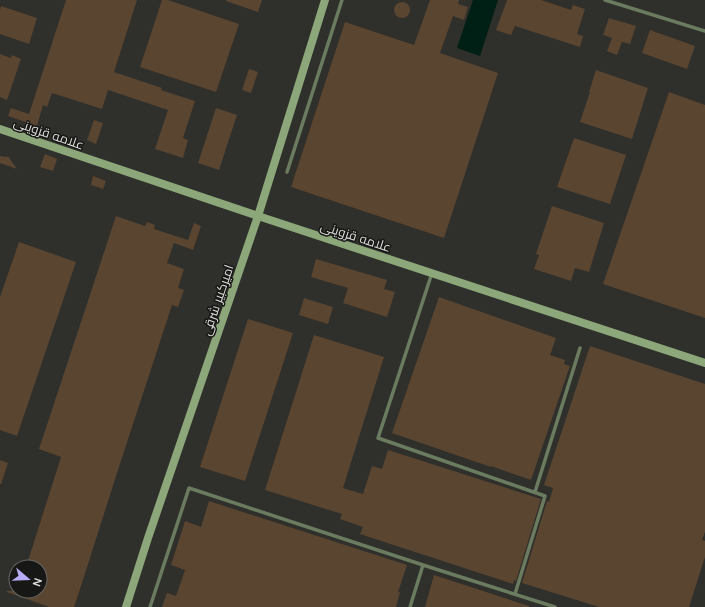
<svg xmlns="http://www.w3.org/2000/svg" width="705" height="607" font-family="'DM Sans',Cairo,sans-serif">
  <rect width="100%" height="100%" fill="#2f2f2b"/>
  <!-- water -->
  <path fill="#001f15" d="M473,0h25l-18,56 -23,-8z"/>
  <!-- building -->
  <path fill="#5a4530" d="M66,0h71l-23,72 48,16 -1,2 34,11 -12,37 5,2 -5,18 -28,-9 13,-39 -60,-20 -6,19 -50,-16 -5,14 -4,-2 -6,21 -29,-10 3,-8 18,6z
    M162,0h6l71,24 -23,68 -76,-25z
    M226,0h36l-4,12 -32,-11z
    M430,0h29l-1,4 10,3 -4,13 -11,-4 -13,37 58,20 -54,165 -153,-51 54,-165 69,23z
    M507,0h34l30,10 2,-5 12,4 -8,25 6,2 -3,11 -65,-21 -4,9 -15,-5z
    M394 10a8 8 0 1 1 16 0a8 8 0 1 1-16 0Z
    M1,6l36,12 -8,26 -29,-10v-24z
    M609,18l27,8 -6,18 -8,-2 -5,13 -10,-4 5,-13 -9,-3z
    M650,30l45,16 -8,23 -45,-16z
    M0,54l11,4 1,-3 9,4 -14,41 -7,-3z
    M249,69l9,3 -7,21 -9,-3z
    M596,70l52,18 -16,51 -52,-17 10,-30h-1z
    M669,92l36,13v213l-102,-34z
    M216,108l21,7 -18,55 -21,-7z
    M94,120l9,3 -7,21 -9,-4z
    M574,138l52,17 -16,49 -53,-17z
    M45,154l12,5 -4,12 -13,-4z
    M0,156l7,1 1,-1 9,13 -17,-6z
    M93,176l13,5 -3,8 -12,-4z
    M552,206l52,17 -15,49 -14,-4 -4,13 -37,-12 5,-14 -3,-1z
    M116,216l29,10 2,-4 8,3 -1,4 34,11 6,-17 7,3 -8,24 -19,-7 -7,20 17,6 -6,19 6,2 -6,17 -6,-2 -54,165 -37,116 -7,21h-25l-42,-15v-1h33v-24h-13l2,-6h-1l33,-104 -22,-8z
    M19,242l57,20 -59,174 -17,-6v-133z
    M316,259l71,21 -3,9 11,3 -8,25 -44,-14 5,-15 -37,-11z
    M439,297l117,41 -6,17 15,5 -1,4 6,2 -39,114 -40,-14v1l-99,-34z
    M304,298l29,9 -5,17 -29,-9z
    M248,319l45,14 -48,148 -45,-14z
    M314,335l70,22 -41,131 20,6 9,-28 10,3 6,-19 153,49 -25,82 -2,-1 -1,4 -153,-50 3,-7 -23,-8 2,-5 -77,-24z
    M590,346l115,38v148l-3,8 3,1v16l-16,50h-90l-77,-24 25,-82 2,1 4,-14 -9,-3z
    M0,460l8,3 -7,21h-1z
    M209,501l198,64 -9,27h2l-4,15h-234l5,-14 9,3 9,-26 -14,-5 14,-44 16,6z
    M434,575l95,31v1h-104z"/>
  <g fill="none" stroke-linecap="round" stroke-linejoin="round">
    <!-- lane -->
    <path stroke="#6b7b5f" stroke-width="3.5" d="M605,0l100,31
      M287,172l55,-172
      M432,273l-54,165 167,58 -30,98
      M535,492l45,-144
      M423,565l132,42
      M150,607l39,-119 234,77 -13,42"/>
    <!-- secondary -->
    <path stroke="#8ca77a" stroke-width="8" d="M0,129l258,87 447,147
      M126,607l22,-69 110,-322 67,-216"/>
  </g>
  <g text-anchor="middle" stroke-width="3" stroke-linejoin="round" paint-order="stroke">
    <!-- street labels -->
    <g font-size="13" fill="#dededb" stroke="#171715">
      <text transform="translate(49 133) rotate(19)" y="5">علامه قزوینی</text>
      <text transform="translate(356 236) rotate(18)" y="5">علامه قزوینی</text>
      <text transform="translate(217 300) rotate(-71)" y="5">امیرکبیر شرقی</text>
    </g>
  </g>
  <!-- north arrow -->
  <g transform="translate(28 579) rotate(109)"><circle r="19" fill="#171715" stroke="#676764"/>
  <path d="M0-3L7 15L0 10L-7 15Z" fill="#b8abf7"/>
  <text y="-6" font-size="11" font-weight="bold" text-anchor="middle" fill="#dededb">N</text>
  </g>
</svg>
